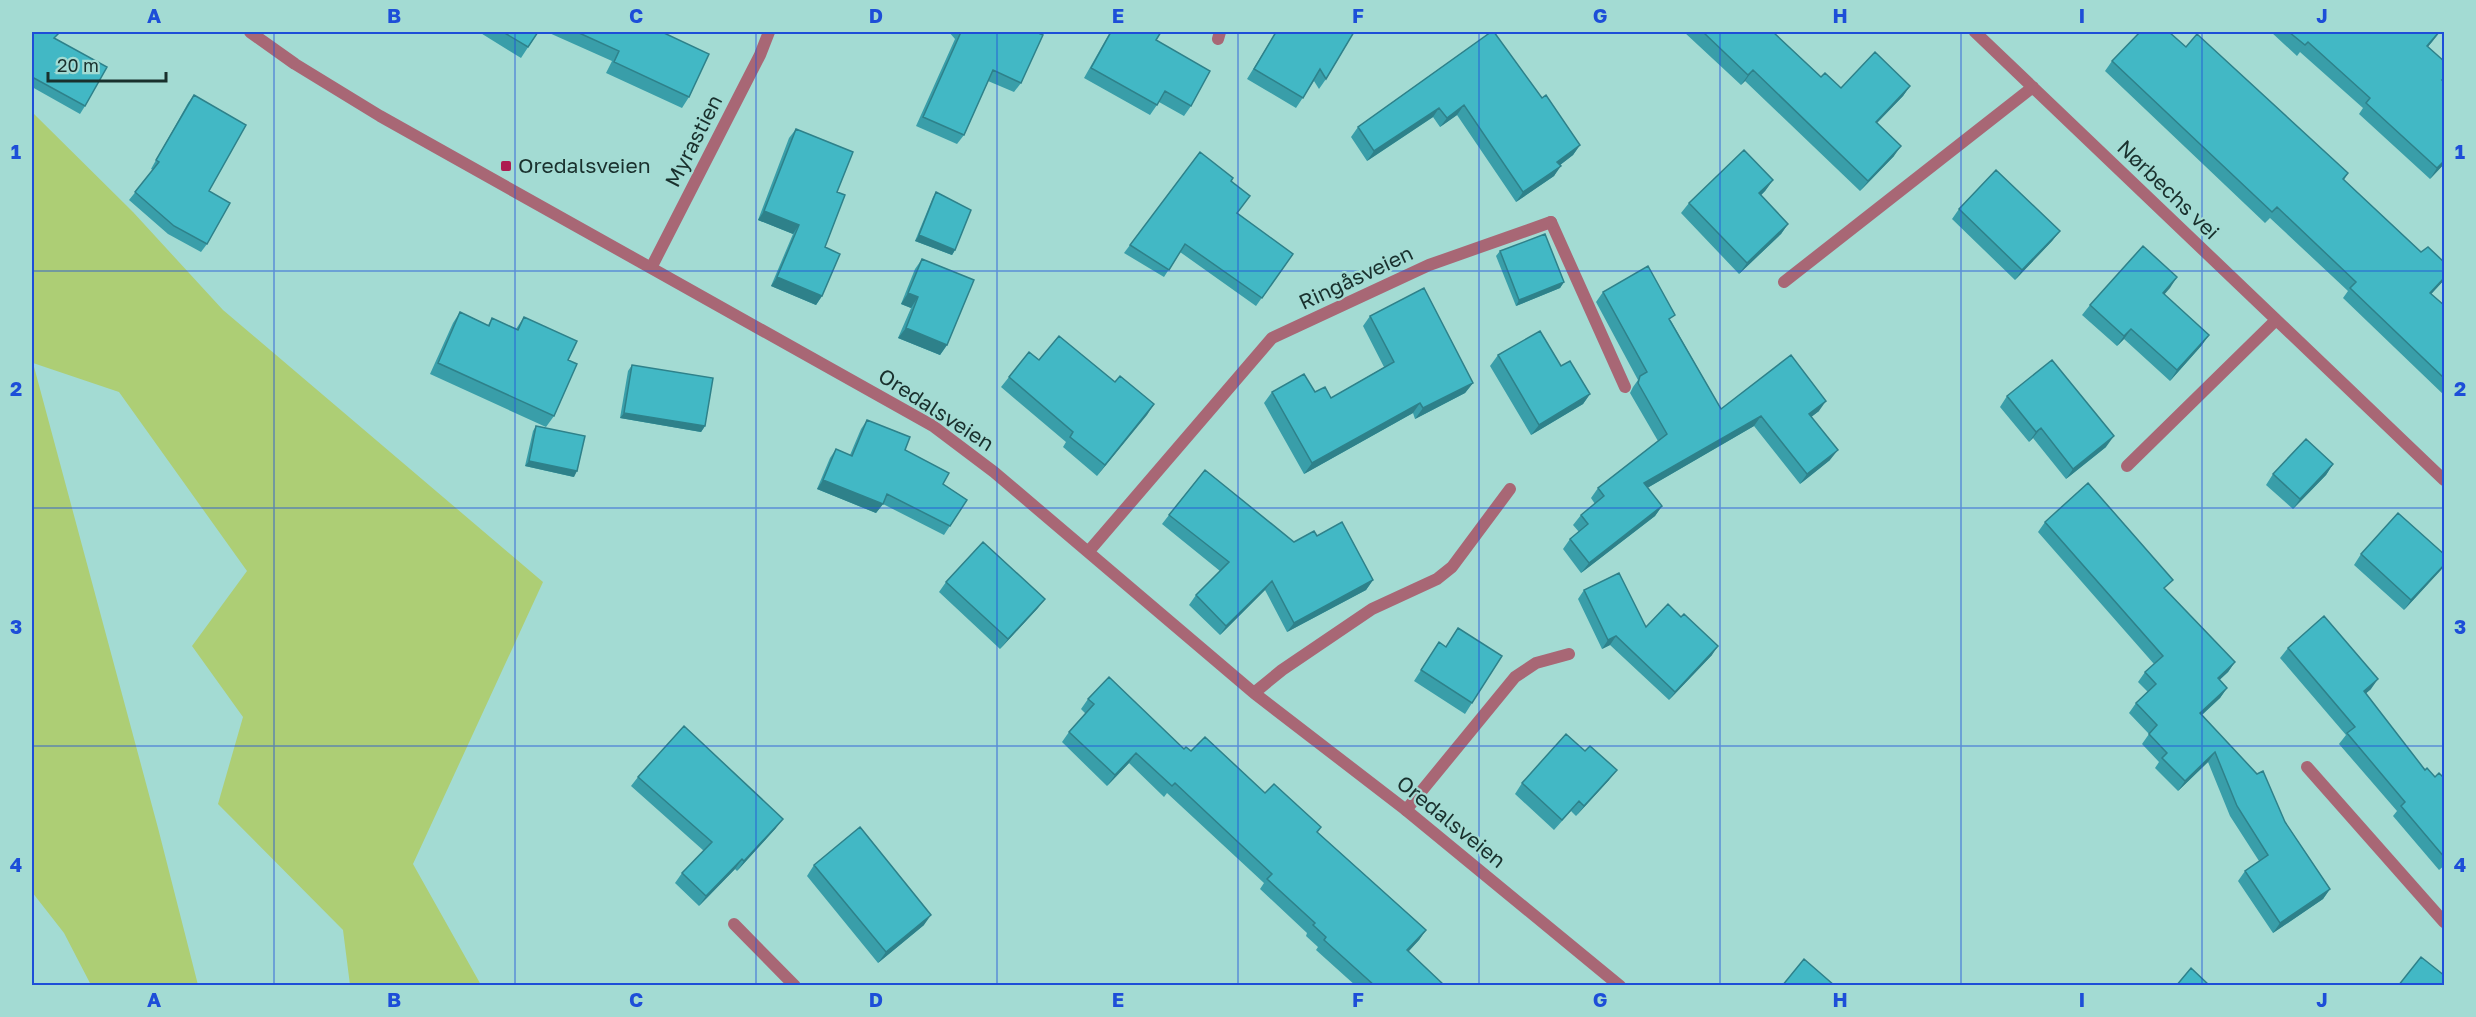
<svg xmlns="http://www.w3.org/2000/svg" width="2476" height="1017" font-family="'Golos Text',sans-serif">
  <rect width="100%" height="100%" fill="#a3dbd3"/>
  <!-- green -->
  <path fill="#adce75" d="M32,112l101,100 90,98 320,272 -130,282 68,121h-131l-7,-55 -125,-126 25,-87 -51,-71 55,-75 -128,-179 -86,-29 125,465 40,157h-107l-27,-52 -32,-41z"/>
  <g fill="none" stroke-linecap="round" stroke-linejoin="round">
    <!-- lane -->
    <path stroke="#a86775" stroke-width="12" d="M1551,222l74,165
      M1406,810l109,-133 21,-14 33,-9
      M734,924l61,62"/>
    <!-- street -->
    <path stroke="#a86775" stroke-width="12" d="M250,32l45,32 85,52 553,310 61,46 260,221 152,117 214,176
      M1975,32l469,448
      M1218,39l2,-7
      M651,268l109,-213 9,-23
      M1784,282l249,-195
      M2127,466l149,-146
      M1089,551l183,-213 157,-73 122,-43
      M1254,693l28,-23 90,-61 65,-30 15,-12 58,-78
      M2307,767l137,155"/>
  </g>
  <!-- wall -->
  <path fill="#399ea9" d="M32,32l23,7 30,67 -5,8 -48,-27z
    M479,32h59l-17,26z
    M547,32h115l27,65 -7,11 -76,-35 6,-12z
    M949,32h87l-15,51 -7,9 -26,-11 -24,54 -7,9 -41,-18 39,-87z
    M1110,32h51l-5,8 35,66 -7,10 -25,-14 -9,13 -66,-37z
    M1276,32h78l-28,47 -7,10 -5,-8 -18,27 -49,-29z
    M1491,32l51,66 38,47 -7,10 -13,10 -6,11 -38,26 -59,-87 -17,12 -7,-10 -66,44 -16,-24 7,-10z
    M1684,32h89l48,45 20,11 69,-2 -7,10 -26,27 17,33 -34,35 -115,-110 -4,4z
    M2271,32h168l-11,15 17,15v18l-2,1 2,1v81l-15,16 -71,-65 4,-6 -63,-56 -3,4z
    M2186,47l162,126 -4,7 77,72 24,11v16l-14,15 14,12v90l-102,-98 5,-7 -78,-73 -5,5 -160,-152 7,-10z
    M194,95l15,96 -2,53 -6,8 -33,-18 -39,-34 24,-30 -2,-1 37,-66z
    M796,129l41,63 -12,55 -3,49 -6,9 -45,-19 22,-52 -35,-14 31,-82z
    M1233,178l-2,3 6,33 56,40 -37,52 -76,-54 -16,25 -40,-24 6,-8z
    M1773,180l-8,11 -4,4 27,29 -7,10 -42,40 -58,-61 8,-10z
    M936,192l19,58 -3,5 -37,-14 18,-44z
    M1959,209l101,22 -8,10 -37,39 -63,-61z
    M1500,251l64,31 -4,6 -44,18 -20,-50z
    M922,259l25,86 -7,10 -42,-17 13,-30 -10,-4 14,-35z
    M2177,277l-13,17 38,51 -32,36 -46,-42 -7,7 -35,-31 8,-10z
    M1603,292l68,29 50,88 98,2 -8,6 19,43 -30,24 -46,-58 -107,62 15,18 -7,10 -74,57 -18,-24 7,-10 9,-7 -6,-7 8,-10 14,-11 -4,-6 7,-10 60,-47 -28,-48 3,-6 5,-7 -42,-78z
    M460,312l28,13 4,-7 24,11 8,-12 44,43 -14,56 -8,11 -116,-53 23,-51z
    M1370,316l103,67 -8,10 -50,26 -2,-6 -109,61 -40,-71 8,-11h43l16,6 53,-31 -21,-41z
    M1498,355l63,11 29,28 -7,10 -52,31 -41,-69z
    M1039,360l76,22 39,22 -57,72 -34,-29 3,-5 -65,-55 8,-10z
    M632,365l73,61 -4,6 -81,-14 8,-47z
    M2007,396l99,51 -40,32 -33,-41 -4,4 -29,-35z
    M867,420l38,30 38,34 24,16 -23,35 -61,-31 -7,9 -59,-24 13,-31 6,-9 14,6 11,-26z
    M536,426l38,51 -49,-11 8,-35z
    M2333,464l-7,11 -33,34 -27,-24 7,-11z
    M1169,515l125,27 23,-6 56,44 -7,10 -79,42 -22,-42 -45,45 -31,-30 7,-10 24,-24 -58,-47z
    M2045,522l121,68 69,72 -7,10 -9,8 8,8 -7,10 -18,17 83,107 45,67 -7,10 -50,34 -35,-52 7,-10 14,-10 -29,-45 -22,-54 -30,29 -23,-23 4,-6 -17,-18 7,-10 -20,-21 7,-10 12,-11 -10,-10 7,-10 9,-8 -116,-132z
    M2361,554l84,1v10l-41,45 -50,-45z
    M946,582l99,17 -8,10 -37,40 -61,-57z
    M1584,590l62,37 35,-10 31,38 -43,45 -59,-55 -8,4 -24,-50z
    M2288,648l83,41 -6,5 60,76 10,7 10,2v86l-6,5 -46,-54 4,-5 -58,-67 7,-9 -66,-77z
    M1432,653l40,50 -7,11 -51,-33z
    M1088,699l96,50 7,2 130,76 -4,5 109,98 -7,10 -11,11 37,35h-89l-40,-36 2,-3 -12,-11 1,-3 -47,-44 4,-6 -97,-90 -3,4 -35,-34 -22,23 -45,-44 7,-10 17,-18 -5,-5z
    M638,777l138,51 -39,43 -2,-2 -36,37 -24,-23 7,-10 22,-22 -73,-65z
    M1609,780l-33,36 -5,-5 -17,19 -39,-36 7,-11z
    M814,865l110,60 -46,38 -71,-87z"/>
  <!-- shaded-wall -->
  <path fill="#2e818a" d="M2440,32l-8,10 -13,14 8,-10z
    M1753,70l-8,11 -4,4 7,-10z
    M1910,86l-7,10 -35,36 8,-10z
    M1464,105l-7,10 -17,12 7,-9z
    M1439,108l-6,9 -66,44 7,-10z
    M1580,145l-7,10 -22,17 6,-10z
    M1901,146l-7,10 -34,35 8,-10z
    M2445,160v3l-15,16 7,-11z
    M1561,166l-7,10 -38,26 7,-10z
    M1773,180l-8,11 -13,13 7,-11z
    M764,211l35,14 -6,9 -35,-14z
    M1788,224l-7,10 -42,40 8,-11z
    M2060,231l-8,10 -37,39 7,-10z
    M919,235l36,15 -3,5 -37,-14z
    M777,277l45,19 -6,9 -45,-19z
    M2177,277l-7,11 -14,16 7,-11z
    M2445,277v2l-22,24 7,-10z
    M1564,282l-4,6 -44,18 3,-6z
    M908,293l10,4 -7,11 -10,-4z
    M906,328l41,17 -7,10 -42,-17z
    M2131,329l-7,10 -7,7 7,-10z
    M2209,335l-7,10 -32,36 7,-11z
    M1473,383l-8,10 -50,26 8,-11z
    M1590,394l-7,10 -52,31 8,-10z
    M1826,401l-7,10 -17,13 7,-10z
    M1420,403l-7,10 -109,61 8,-11z
    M1154,404l-7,11 -50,61 8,-11z
    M624,413l81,13 -4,6 -81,-14z
    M1761,416l-7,10 -117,68 7,-11z
    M2041,428l-8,10 -4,4 7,-10z
    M2114,436l-8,11 -40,32 7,-10z
    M1838,450l-8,10 -30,24 7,-10z
    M529,461l48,10 -3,6 -49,-11z
    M2333,464l-7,11 -33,34 7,-10z
    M823,480l60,24 -7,9 -59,-24z
    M1662,506l-7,10 -74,57 8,-10z
    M2445,564l-4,6 -37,40 7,-10z
    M1373,580l-7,10 -79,42 7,-9z
    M1272,581l-7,9 -45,45 6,-9z
    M1045,599l-8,10 -37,40 8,-10z
    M1616,636l-6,9 -8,4 6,-9z
    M1718,646l-6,9 -43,45 6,-8z
    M2235,662l-7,10 -17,16 7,-10z
    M2378,679l-7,10 -15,13 8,-11z
    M2227,688l-7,10 -27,25 7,-10z
    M2215,752l-7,10 -30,29 7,-10z
    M1136,753l-7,10 -22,23 8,-11z
    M1617,770l-8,10 -33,36 8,-10z
    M783,819l-7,9 -39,43 7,-10z
    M742,859l-7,10 -36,37 7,-10z
    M2330,889l-7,10 -50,34 7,-10z
    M931,915l-7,10 -46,38 8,-11z
    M1426,930l-7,10 -19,21 7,-11z"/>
  <!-- building -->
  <path fill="#42b8c5" stroke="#2e818a" stroke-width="1.5" d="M32,32h28l-6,6 53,29 -22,39 -53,-29z
    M503,32h35l-10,15z
    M577,32h85l47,22 -20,43 -75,-35 5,-11z
    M961,32h75l7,3 -22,48 -28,-13 -29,65 -41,-18z
    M1111,32h50l-5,8 54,31 -19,35 -26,-15 -8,14 -66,-37z
    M1276,32h78l-28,47 -6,-10 -17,29 -49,-29z
    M1491,32h3l48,66 4,-3 34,50 -23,17 4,4 -38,26 -59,-87 -17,13 -8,-10 -65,43 -16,-24z
    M1703,32h70l48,45 4,-4 16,15 34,-36 35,34 -34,36 25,24 -33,35 -115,-111 -5,5z
    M2140,32h29l17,15 11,-13 151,139 -5,6 78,73 7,-5 17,16v14l-15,16 15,13v73l-95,-91 6,-6 -79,-75 -5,5 -160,-151z
    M2289,32h150l-12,14 18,16v16l-3,2 3,2v78l-8,8 -71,-65 4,-5 -62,-56 -3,3z
    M194,95l52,30 -37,66 21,12 -23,41 -33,-18 -39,-34 24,-30 -3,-2z
    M796,129l57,23 -16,40 8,3 -20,52 15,7 -18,42 -45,-19 22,-52 -35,-14z
    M1744,150l29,30 -14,13 29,31 -41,39 -58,-60z
    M1200,152l33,26 -2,3 19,15 -13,17 56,41 -31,44 -77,-54 -16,26 -39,-25z
    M1996,170l64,61 -38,39 -63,-61z
    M936,192l35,18 -16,40 -36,-15z
    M1545,234l19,48 -45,18 -19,-49z
    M2143,246l34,31 -14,16 46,42 -32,35 -46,-41 -7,7 -34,-31z
    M922,259l52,21 -27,65 -41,-17 12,-31 -10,-4z
    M1648,266l27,49 -6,4 52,90 70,-54 35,46 -17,13 29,36 -31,24 -46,-58 -117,67 18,23 -73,57 -19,-24 18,-15 -7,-9 23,-19 -6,-8 69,-54 -29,-51 2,-7 7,-4 -44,-80z
    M1424,288l49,95 -50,25 -3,-5 -108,60 -40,-71 32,-18 11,18 10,-5 6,11 63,-36 -24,-46z
    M460,312l29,14 3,-8 26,12 6,-13 53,24 -9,19 9,4 -23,52 -116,-53z
    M1540,331l21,35 9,-5 20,33 -51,31 -41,-70z
    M1059,336l56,46 5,-6 34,28 -49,61 -35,-28 3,-5 -64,-55 20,-25 10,8z
    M2052,360l62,76 -41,33 -32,-41 -5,4 -29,-36z
    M632,365l81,13 -8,48 -81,-13z
    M867,420l43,17 -5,13 44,23 -6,11 24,16 -17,26 -63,-32 -4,10 -60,-24 13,-31 16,7z
    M536,426l49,10 -8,35 -48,-10z
    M2306,439l27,25 -33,35 -27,-25z
    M1205,470l89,72 20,-11 3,5 25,-14 31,58 -79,43 -22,-42 -46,45 -30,-31 33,-33 -60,-47z
    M2088,483l85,97 -9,8 71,74 -17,16 9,10 -27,25 57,61 6,-3 22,51 45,67 -50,34 -35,-52 23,-16 -31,-49 -22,-54 -30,29 -23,-23 5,-5 -18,-19 8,-9 -21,-22 20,-19 -11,-12 18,-16 -118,-134z
    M2398,513l47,42v9l-34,36 -50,-46z
    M983,542l62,57 -37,40 -62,-57z
    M1619,573l27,54 22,-23 13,13 3,-3 34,32 -43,46 -59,-56 -8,4 -24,-50z
    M2324,616l54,63 -14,12 61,79 2,-2 8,9 4,-4 6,6v79l-44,-52 4,-4 -58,-69 8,-6 -67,-79z
    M1458,628l44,28 -30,47 -51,-33 18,-28 7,5z
    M1109,677l75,72 2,-2 5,4 14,-14 60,56 9,-9 47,43 -4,5 109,98 -19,20 38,36h-70l-51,-46 2,-3 -13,-12 2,-2 -48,-44 5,-5 -97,-91 -3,3 -36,-33 -21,22 -46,-43 25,-28 -6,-5z
    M684,726l99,93 -39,42 -2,-2 -36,37 -24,-23 30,-31 -74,-65z
    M1566,734l19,17 5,-5 27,24 -33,36 -5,-5 -17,19 -40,-37z
    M860,827l71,88 -45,37 -72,-87z
    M2421,957l24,19v10h-47z
    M1804,959l31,27h-53z
    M2191,968l19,18h-34z"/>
  <!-- grid -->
  <path fill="none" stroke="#1d4ed8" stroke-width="1.5" stroke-opacity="0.55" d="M274,32v954M515,32v954M756,32v954M997,32v954M1238,32v954M1479,32v954M1720,32v954M1961,32v954M2202,32v954M32,271h2412M32,508h2412M32,746h2412"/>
  <!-- markers -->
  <rect fill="#ad1c51" stroke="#a3dbd3" stroke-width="2" x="500" y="160" width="12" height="12" rx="3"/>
  <g text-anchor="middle" stroke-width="4.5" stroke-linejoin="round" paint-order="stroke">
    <!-- street labels -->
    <g font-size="21" fill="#19302d" stroke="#a3dbd3">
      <text transform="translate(694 141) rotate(-63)" y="7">Myrastien</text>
      <text transform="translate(2168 190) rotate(44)" y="7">Nørbechs vei</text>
      <text transform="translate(1356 278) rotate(-25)" y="7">Ringåsveien</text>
      <text transform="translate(936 410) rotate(33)" y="7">Oredalsveien</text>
      <text transform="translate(1451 822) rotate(39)" y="7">Oredalsveien</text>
    </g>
    <!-- poi labels -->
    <g font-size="21" fill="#19302d" stroke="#a3dbd3" text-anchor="start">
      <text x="518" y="173">Oredalsveien</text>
    </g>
  </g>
  <!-- border -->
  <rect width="2476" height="1017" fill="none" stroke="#a3dbd3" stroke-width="66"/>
  <!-- scale -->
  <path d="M48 72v9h118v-9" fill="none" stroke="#19302d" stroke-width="3"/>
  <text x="57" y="72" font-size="18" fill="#19302d" stroke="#a3dbd3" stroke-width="4.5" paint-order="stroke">20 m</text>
  <rect x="33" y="33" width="2410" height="951" fill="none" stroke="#1d4ed8" stroke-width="2"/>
  <g font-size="20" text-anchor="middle" font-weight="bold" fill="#1d4ed8">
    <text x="154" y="23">A</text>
    <text x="394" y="23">B</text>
    <text x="636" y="23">C</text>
    <text x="876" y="23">D</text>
    <text x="1118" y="23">E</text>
    <text x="1358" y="23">F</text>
    <text x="1600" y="23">G</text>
    <text x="1840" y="23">H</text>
    <text x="2082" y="23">I</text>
    <text x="2322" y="23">J</text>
    <text x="16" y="159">1</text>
    <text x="2460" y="159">1</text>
    <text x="16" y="396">2</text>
    <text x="2460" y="396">2</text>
    <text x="16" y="634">3</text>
    <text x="2460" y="634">3</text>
    <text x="16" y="872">4</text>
    <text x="2460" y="872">4</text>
    <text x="154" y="1007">A</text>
    <text x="394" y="1007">B</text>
    <text x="636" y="1007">C</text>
    <text x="876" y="1007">D</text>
    <text x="1118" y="1007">E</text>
    <text x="1358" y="1007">F</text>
    <text x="1600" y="1007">G</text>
    <text x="1840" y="1007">H</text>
    <text x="2082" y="1007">I</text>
    <text x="2322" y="1007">J</text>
  </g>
</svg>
